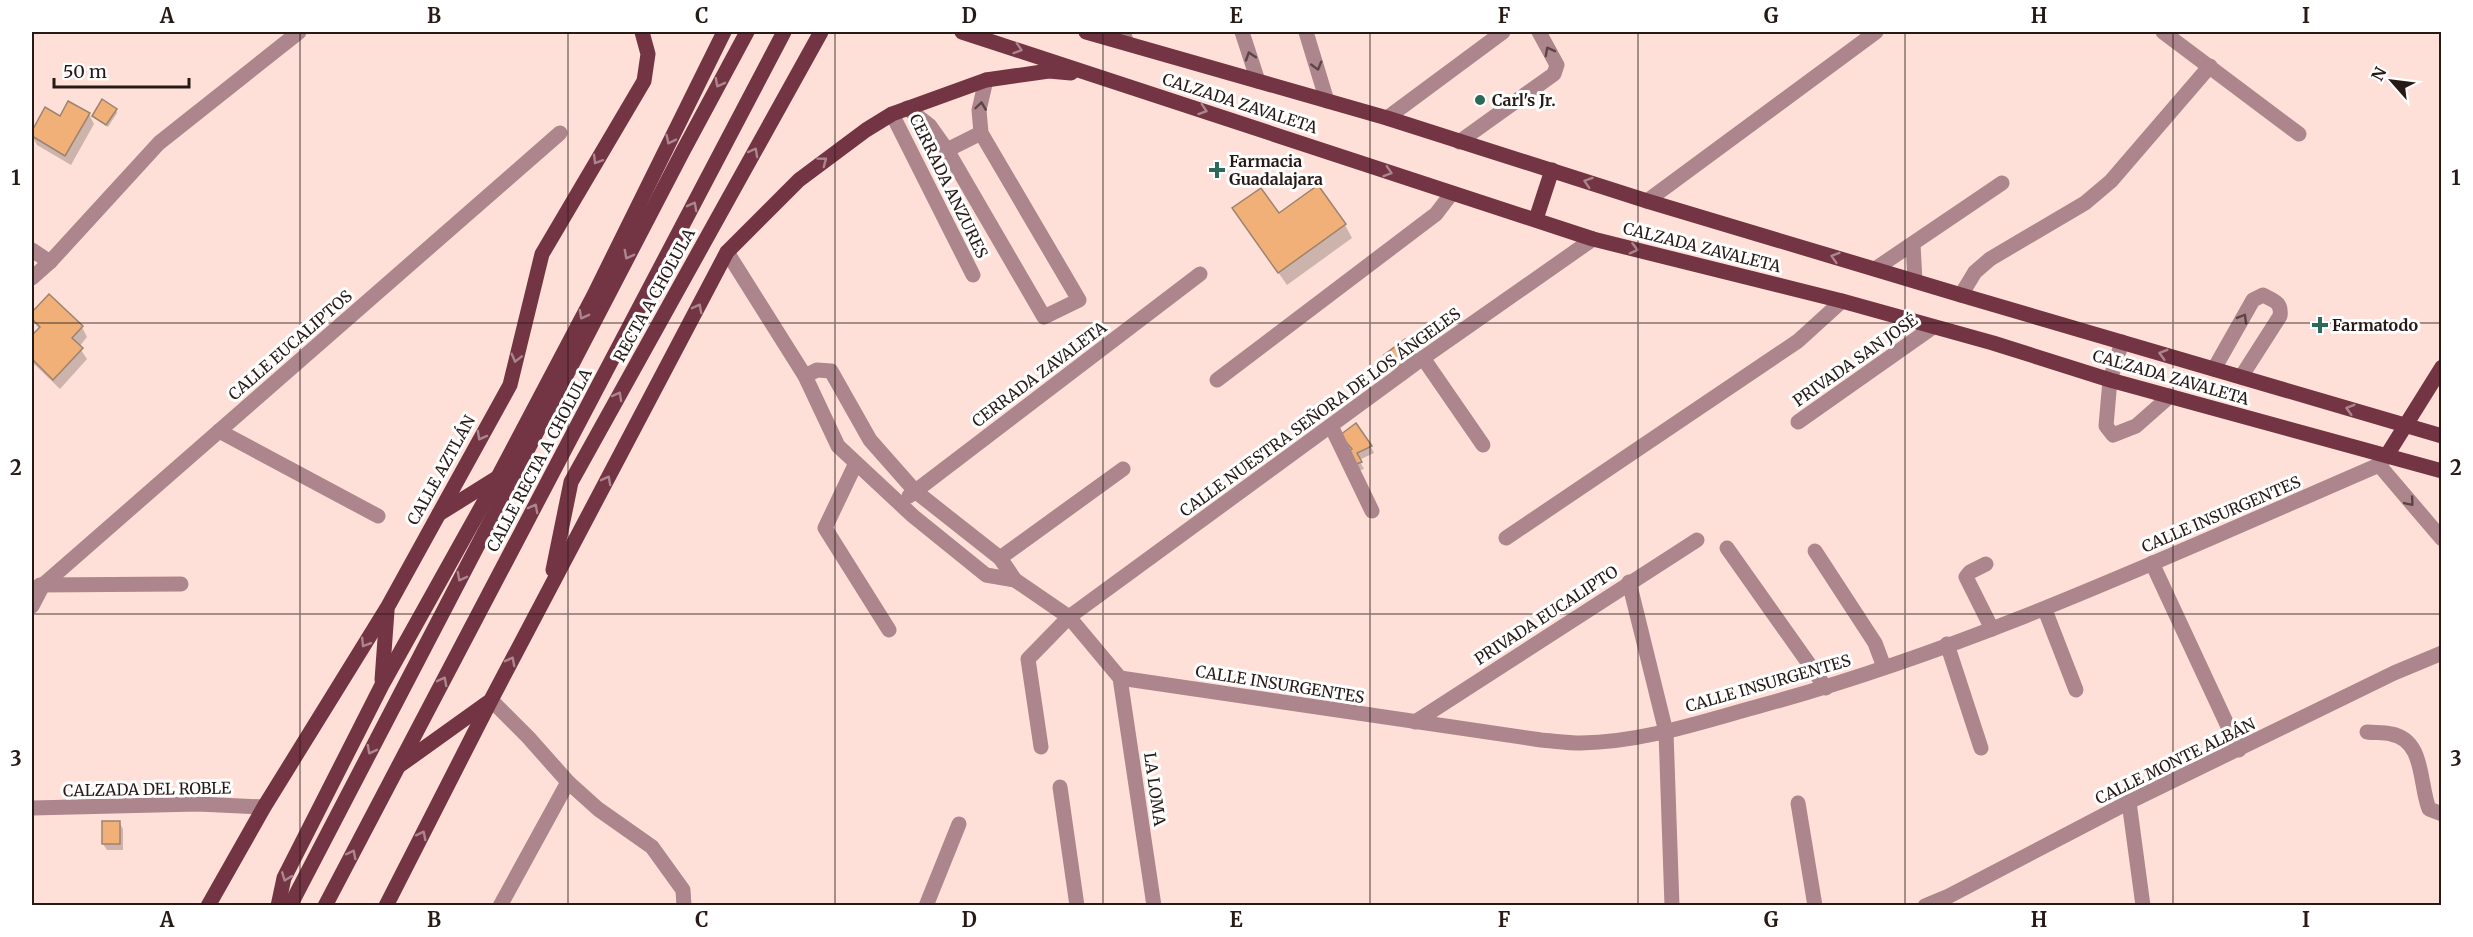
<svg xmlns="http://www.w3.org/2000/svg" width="2473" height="937" viewBox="0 0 2473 937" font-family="Merriweather,serif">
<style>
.shadow{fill:#0003}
.building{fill:#f0b078;stroke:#9c836d;stroke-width:1.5}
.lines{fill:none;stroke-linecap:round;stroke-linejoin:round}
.minor{stroke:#ac868c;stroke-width:15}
.major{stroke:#733543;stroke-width:15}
.oneway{stroke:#ab868e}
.oneway2{stroke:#5c4545}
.grid{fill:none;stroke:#271a16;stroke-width:1.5;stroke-opacity:0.55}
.poi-dot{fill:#2b6a58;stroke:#fff;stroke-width:2}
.labels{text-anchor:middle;stroke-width:6;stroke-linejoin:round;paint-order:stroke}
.poi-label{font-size:16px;font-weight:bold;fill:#271a16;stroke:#fff;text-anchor:start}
.street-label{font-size:16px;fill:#271a16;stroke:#fff}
.neatline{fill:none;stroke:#271a16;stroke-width:2}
.grid-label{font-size:20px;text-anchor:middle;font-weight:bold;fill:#271a16}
</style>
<rect width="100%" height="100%" fill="#ffe0d8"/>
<g class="shadow">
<path d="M46,109L61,118L89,114L94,124L71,165L37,145L32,136Z"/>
<path d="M116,110L117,113L108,127L93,116Z"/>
<path d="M1234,209L1345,225L1352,238L1287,285Z"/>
<path d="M49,296L82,327L87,337L79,347L87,359L60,389L32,362V338L39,329L32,319V315Z"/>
<path d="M1346,442L1371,447L1374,453L1359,460L1364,469L1358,471L1353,450Z"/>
<path d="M119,822L123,829V850H107L103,844Z"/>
</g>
<g class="building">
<path d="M102,99L117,109L106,125L92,116Z"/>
<path d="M68,101L90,113L65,156L32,136V131L45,107L60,116Z"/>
<path d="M1318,185L1346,224L1278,273L1232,208L1261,188L1279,213Z"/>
<path d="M49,294L83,326L72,338L83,348L53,380L32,359V335L40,327L32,319V312Z"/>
<path d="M1405,339L1416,354L1395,369L1384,355Z"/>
<path d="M1356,423L1372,446L1357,453L1362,462L1353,465L1347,452L1352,449L1340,435Z"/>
<rect x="102" y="821" width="18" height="23"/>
</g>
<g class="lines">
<g class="minor">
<path d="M1123,32L1127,43"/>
<path d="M1242,32L1258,81"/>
<path d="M1306,32L1327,101"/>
<path d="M2163,32L2299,134"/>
<path d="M907,108L930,126L947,150L1044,317L1079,300L981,133L979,110L986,80"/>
<path d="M892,114L973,275"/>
<path d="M1387,118L1503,32"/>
<path d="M1459,142L1554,74L1557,65L1539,32"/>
<path d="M947,150L981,133"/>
<path d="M1647,201L1876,32"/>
<path d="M1913,244L1915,281"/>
<path d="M32,250L50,262"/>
<path d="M727,252L805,376L838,446L913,516L986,575L1015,580"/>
<path d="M1875,269L2002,183"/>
<path d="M32,278L50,262L159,143L299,32"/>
<path d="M1961,295L1975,272L1990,259L2085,203L2111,181L2210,66"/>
<path d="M2122,342L2110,380L2106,426L2113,435L2136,426L2170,396"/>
<path d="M1423,358L1483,445"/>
<path d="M2214,369L2253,300L2263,295C2274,301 2282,302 2280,316L2241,377"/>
<path d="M805,376L817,370L831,371L870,440L915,491L1000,558L1015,580L1069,617L1120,678L1154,906"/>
<path d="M1217,380L1436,214L1452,193"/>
<path d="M1798,422L1933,327"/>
<path d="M1331,426L1372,511"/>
<path d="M219,431L378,516"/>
<path d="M856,463L825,528L889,630"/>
<path d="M2379,465L2442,539"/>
<path d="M909,496L1200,274"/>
<path d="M1506,538L1798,341L1842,301"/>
<path d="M1727,548L1826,688"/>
<path d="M1815,551L1875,643L1884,667"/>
<path d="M1000,558L1123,469"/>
<path d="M2152,563L2239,750"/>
<path d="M1986,564L1970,572L1966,577L1992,629"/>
<path d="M1629,582L1666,732L1672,906"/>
<path d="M40,585L181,584"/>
<path d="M32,606L43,585L560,133"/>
<path d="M2045,610L2076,690"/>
<path d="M1947,644L1981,748"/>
<path d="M1120,678L1541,740C1554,741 1568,743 1581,743C1644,742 1704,721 1763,705C1976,647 2177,552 2379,465L2387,455"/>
<path d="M491,700L528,737L568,782L598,809L652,847L683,890L684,906"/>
<path d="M1415,722L1697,540"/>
<path d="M2367,732C2375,733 2383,732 2391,734C2425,740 2419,784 2429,809L2442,814"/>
<path d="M1041,747L1028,659L1069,617L1423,358L1593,239"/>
<path d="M1060,787L1077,906"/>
<path d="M2129,802L2143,906"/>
<path d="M1798,803L1815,906"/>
<path d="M32,808L198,804L264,807"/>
<path d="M500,906L568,782"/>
<path d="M926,906L959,824"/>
<path d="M1925,906L1949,896L2129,802L2394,673L2442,653"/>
</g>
<g class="major">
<path d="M962,32L1593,239L1842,301L1993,343L2110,380L2442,471"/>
<path d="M1086,32L1387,118L1647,201L1961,295L2442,436"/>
<path d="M1536,219L1552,170"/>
<path d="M2387,455L2442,367"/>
<path d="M439,514L495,479"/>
<path d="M553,570L571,482L821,32"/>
<path d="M382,680L387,611"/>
<path d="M399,766L487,703"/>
<path d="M208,906L264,807L387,608L510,385L542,254L644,81L648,54L642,32"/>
<path d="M278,906L284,878L382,685L498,477L593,297L724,32"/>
<path d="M290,906L683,151L747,32"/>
<path d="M325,906L784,32"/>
<path d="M386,906L491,700L727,252L799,180L866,130L892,114L986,80L1049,71L1071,73"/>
</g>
</g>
<defs><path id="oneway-chevron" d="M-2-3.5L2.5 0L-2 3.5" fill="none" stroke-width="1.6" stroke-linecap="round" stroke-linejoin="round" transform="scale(1.5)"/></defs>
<g class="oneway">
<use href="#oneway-chevron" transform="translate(1018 49) rotate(18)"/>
<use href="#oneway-chevron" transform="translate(719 83) rotate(118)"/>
<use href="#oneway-chevron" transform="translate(1203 110) rotate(18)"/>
<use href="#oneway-chevron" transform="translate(670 140) rotate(116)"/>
<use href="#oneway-chevron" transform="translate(754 152) rotate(-61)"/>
<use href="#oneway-chevron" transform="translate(597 160) rotate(121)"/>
<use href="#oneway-chevron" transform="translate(823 161) rotate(-37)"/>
<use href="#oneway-chevron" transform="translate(1388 172) rotate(18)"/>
<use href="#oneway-chevron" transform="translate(1588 182) rotate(-162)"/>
<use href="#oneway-chevron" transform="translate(693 206) rotate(-62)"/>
<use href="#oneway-chevron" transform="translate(1634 249) rotate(14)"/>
<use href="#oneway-chevron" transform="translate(628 255) rotate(118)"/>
<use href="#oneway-chevron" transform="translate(1835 257) rotate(-163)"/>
<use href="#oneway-chevron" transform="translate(698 308) rotate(-62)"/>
<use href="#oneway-chevron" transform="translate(583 315) rotate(118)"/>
<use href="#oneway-chevron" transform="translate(2163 354) rotate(-164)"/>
<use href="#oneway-chevron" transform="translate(516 358) rotate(104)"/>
<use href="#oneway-chevron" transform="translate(618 396) rotate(-61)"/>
<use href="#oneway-chevron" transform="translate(2350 409) rotate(-164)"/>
<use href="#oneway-chevron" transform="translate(481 436) rotate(119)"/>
<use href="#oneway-chevron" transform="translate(607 480) rotate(-62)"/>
<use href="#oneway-chevron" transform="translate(534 508) rotate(-62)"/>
<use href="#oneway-chevron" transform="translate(461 577) rotate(118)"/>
<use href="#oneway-chevron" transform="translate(365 643) rotate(122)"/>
<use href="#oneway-chevron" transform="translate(511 661) rotate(-62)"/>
<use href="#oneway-chevron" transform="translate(443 681) rotate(-62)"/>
<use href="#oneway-chevron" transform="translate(371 750) rotate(118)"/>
<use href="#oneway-chevron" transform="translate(422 835) rotate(-63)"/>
<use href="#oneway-chevron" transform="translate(352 854) rotate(-63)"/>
<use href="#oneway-chevron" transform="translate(286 877) rotate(111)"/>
</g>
<g class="oneway2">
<use href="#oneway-chevron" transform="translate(1549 51) rotate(-118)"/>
<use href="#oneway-chevron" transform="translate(1250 56) rotate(-108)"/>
<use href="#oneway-chevron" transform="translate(1317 66) rotate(74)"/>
<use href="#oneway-chevron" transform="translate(981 106) rotate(-82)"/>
<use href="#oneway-chevron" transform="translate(2243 318) rotate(-60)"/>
<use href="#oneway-chevron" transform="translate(2410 502) rotate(50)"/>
</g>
<path class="grid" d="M300,32V906M568,32V906M835,32V906M1103,32V906M1370,32V906M1638,32V906M1905,32V906M2173,32V906M32,323H2442M32,614H2442"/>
<g class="poi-dot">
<circle cx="1480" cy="100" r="6"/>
<path d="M1214 161h6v6h6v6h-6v6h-6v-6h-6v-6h6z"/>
<path d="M2317 316h6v6h6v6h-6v6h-6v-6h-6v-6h6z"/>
</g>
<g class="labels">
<g class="poi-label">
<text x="1492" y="106">Carl's Jr.</text>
<text x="1229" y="167">Farmacia<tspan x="1229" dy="18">Guadalajara</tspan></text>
<text x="2332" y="331">Farmatodo</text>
</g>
<g class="street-label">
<text transform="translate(1240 103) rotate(18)" y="6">CALZADA ZAVALETA</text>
<text transform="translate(949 186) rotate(64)" y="6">CERRADA ANZURES</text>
<text transform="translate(1702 247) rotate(14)" y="6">CALZADA ZAVALETA</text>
<text transform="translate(654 295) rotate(-61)" y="6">RECTA A CHOLULA</text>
<text transform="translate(290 345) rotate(-41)" y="6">CALLE EUCALIPTOS</text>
<text transform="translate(1855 360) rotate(-35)" y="6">PRIVADA SAN JOSÉ</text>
<text transform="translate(1039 374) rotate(-37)" y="6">CERRADA ZAVALETA</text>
<text transform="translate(2171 377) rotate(16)" y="6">CALZADA ZAVALETA</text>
<text transform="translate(1320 412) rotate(-36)" y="6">CALLE NUESTRA SEÑORA DE LOS ÁNGELES</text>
<text transform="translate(539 460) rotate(-62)" y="6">CALLE RECTA A CHOLULA</text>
<text transform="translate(441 470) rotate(-61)" y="6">CALLE AZTLÁN</text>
<text transform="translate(2221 514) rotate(-23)" y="6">CALLE INSURGENTES</text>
<text transform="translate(1546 615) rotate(-33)" y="6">PRIVADA EUCALIPTO</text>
<text transform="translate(1768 683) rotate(-16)" y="6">CALLE INSURGENTES</text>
<text transform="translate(1280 684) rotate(9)" y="6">CALLE INSURGENTES</text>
<text transform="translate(2175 761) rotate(-26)" y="6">CALLE MONTE ALBÁN</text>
<text transform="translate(147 789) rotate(-1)" y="6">CALZADA DEL ROBLE</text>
<text transform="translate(1155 789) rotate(82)" y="6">LA LOMA</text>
</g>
</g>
<rect width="2473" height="937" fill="none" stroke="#ffffff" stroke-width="66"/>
<g transform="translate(2392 81) rotate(298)" stroke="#ffffff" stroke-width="4.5" paint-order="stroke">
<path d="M0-4.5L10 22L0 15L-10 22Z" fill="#271a16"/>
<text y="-9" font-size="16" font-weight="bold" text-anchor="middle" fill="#271a16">N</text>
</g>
<path d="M54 78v9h135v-9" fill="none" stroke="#271a16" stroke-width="3"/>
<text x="63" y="78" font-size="18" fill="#271a16" stroke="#ffffff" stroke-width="4.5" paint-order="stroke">50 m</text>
<rect x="33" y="33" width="2407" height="871" class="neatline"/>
<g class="grid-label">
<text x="167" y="23">A</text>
<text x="434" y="23">B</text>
<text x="702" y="23">C</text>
<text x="969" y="23">D</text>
<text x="1236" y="23">E</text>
<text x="1504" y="23">F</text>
<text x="1771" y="23">G</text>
<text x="2039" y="23">H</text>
<text x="2306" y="23">I</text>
<text x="16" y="185">1</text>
<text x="2456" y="185">1</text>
<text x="16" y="475">2</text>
<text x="2456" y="475">2</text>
<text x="16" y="766">3</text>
<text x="2456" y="766">3</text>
<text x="167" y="927">A</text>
<text x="434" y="927">B</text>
<text x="702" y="927">C</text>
<text x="969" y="927">D</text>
<text x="1236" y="927">E</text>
<text x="1504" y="927">F</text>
<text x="1771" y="927">G</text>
<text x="2039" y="927">H</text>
<text x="2306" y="927">I</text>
</g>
</svg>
